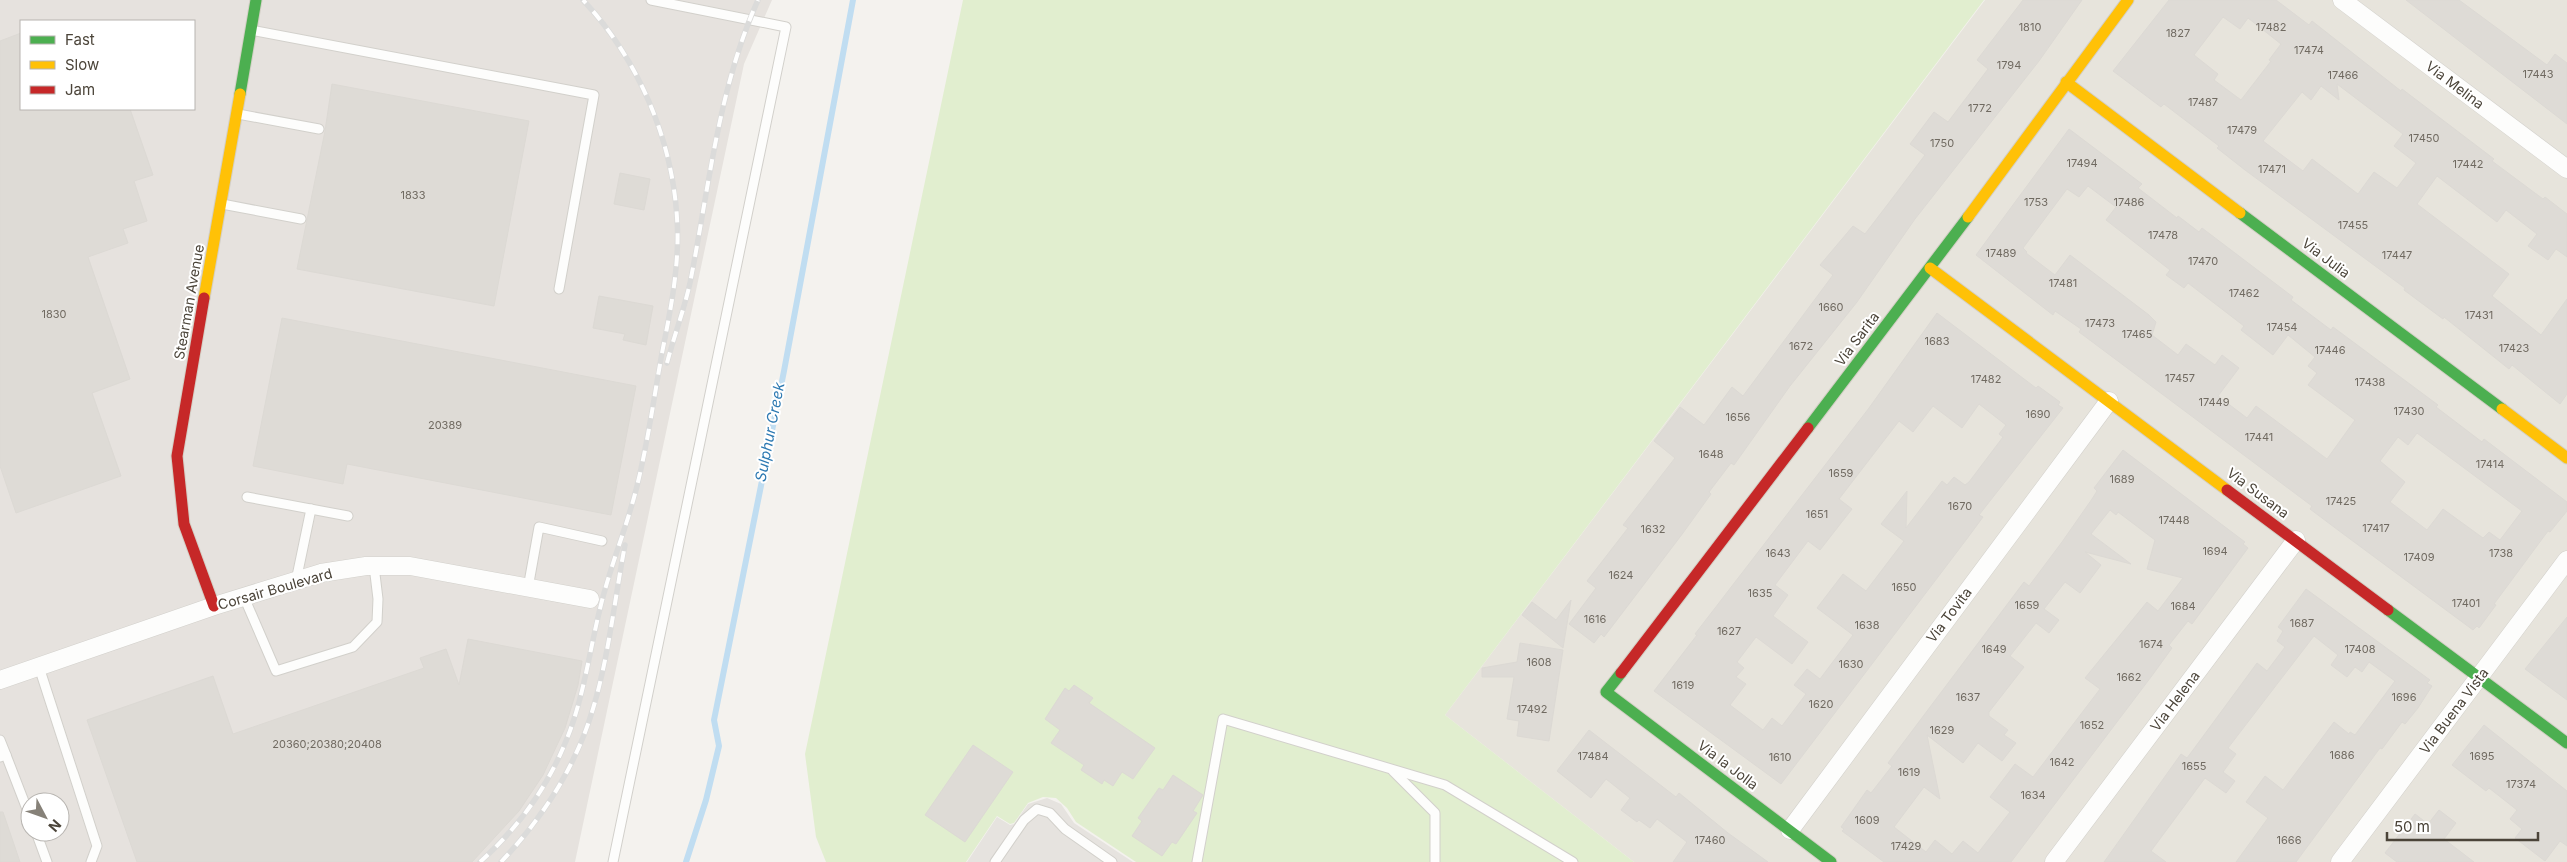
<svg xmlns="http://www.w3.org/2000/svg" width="2567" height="862" viewBox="0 0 2567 862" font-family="Inter,sans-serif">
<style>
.residential{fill:#e7e4dc}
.industrial{fill:#e6e2de;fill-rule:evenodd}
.green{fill:#e1eecf}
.parking{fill:#e6e3df}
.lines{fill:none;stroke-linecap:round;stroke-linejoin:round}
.stream{stroke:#c0ddf1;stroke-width:6}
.building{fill:#dedbd6;stroke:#dcd9d4;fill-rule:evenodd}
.lane-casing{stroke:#d2d0cb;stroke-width:11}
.street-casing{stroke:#d2d0cb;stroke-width:19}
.fast-casing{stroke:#d3cfc5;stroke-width:13}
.slow-casing{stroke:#d3cfc5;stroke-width:13}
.jam-casing{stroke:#d3cfc5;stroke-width:13}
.lane{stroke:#fdfdfc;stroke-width:9}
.street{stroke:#fdfdfc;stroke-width:18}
.fast{stroke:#4caf50;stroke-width:11}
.slow{stroke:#ffc107;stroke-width:11}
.jam{stroke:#c62828;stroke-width:11}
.rail-casing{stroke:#dbdbda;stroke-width:5.5}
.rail{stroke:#fff;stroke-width:4;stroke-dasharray:11;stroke-linecap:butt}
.labels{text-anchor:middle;stroke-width:4;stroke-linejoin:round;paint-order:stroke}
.number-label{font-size:11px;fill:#706a61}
.street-label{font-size:14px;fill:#4b4439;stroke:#fff}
.water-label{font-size:15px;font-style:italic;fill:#2e7ab2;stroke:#fff}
</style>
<rect width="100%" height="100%" fill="#f4f2ee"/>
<path class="residential" d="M1985,0H2567V862H1634L1445,715Z"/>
<path class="industrial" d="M0,0H772L744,64L575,862H0ZM21,21H194V109H21ZM30,802H60V832H30Z"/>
<path class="green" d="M963,0H1984L1445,715L1634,862H1136L1076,822L1067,808L1056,798L1043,797L1028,803L1014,823L1010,824L997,816L966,862H826L816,837L805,754Z"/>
<path class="parking" d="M1047,798L1061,804L1074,823L1133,862H967L997,817L1010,825L1014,824L1028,804Z"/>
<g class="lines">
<path class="stream" d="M686,862L706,800L719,746L714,720L784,371L853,0"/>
</g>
<g class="building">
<path d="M2023,0H2082L2039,61L1915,219L1857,302L1790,386L1734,465L1731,463L1709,492L1711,494L1683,533L1604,637L1601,634L1594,643L1569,624L1596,588L1587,581L1628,528L1623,525L1675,458L1654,441L1680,407L1704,425L1732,387L1743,396L1833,275L1820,265L1853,226L1865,234L1891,200L1925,155L1910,144L1934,112L1948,122L1988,69L1977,60Z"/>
<path d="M2169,0H2276L2309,25L2312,21L2401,91L2402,89L2494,159L2492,161L2543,199L2545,197L2567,214V257L2556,249L2548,260L2528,246L2537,234L2506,210L2497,222L2437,176L2417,204L2509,274L2492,296L2541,335L2567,299V394L2560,404L2512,365L2509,369L2444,317L2443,319L2404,290L2405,288L2245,170L2217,148L2219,146L2164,104L2161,107L2113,71ZM2223,17L2240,29L2248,18L2281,44L2269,60L2271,61L2241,100L2214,80L2218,74L2194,55ZM2337,84L2403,134L2394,146L2416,163L2397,188L2374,172L2358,194L2312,159L2303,171L2263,141L2302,92L2311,100L2321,86L2339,100Z"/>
<path d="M2406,0H2459L2547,65L2555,54L2567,63V124Z"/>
<path d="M21,33V109H130L153,175L134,181L147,221L123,229L128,243L88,257L130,379L92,393L121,476L16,513L0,466V41Z"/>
<path d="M332,84L529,121L494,306L297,269L325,131Z"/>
<path d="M2069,129L2142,184L2138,188L2177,218L2178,216L2199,232L2202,228L2293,297L2291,300L2331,330L2333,327L2438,405L2436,407L2482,442L2484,439L2567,502V511L2550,532L2548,531L2494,604L2496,605L2479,628L2477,626L2473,630L2342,533L2310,509L2312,506L2079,332L2081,329L2055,311L2053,315L1976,255ZM2088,186L2116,207L2106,220L2170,270L2166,275L2184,288L2188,283L2244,326L2241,330L2273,355L2288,335L2315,357L2308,366L2317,373L2308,385L2355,420L2327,459L2256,406L2247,418L2218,396L2239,368L2222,355L2215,365L2186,344L2178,355L2152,335L2156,322L2149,315L2070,255L2055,275L2026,253L2027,252L2023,248L2067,189L2079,197ZM2417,433L2522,511L2500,540L2489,532L2483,538L2443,509L2427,530L2390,502L2405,482L2380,461L2398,437L2408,445Z"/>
<path d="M620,173L650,179L644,210L614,204Z"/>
<path d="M599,296L653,306L646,345L623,340L625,334L593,328Z"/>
<path d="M1937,313L2036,388L2038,386L2060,402L2058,405L2063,408L1979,515L1983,517L1966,540L1781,784L1654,691L1697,635L1695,634L1869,408ZM1979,404L2006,425L1999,434L2003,437L1969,482L1965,485L1954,477L1947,485L1942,481L1906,528L1907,491L1881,524L1904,541L1866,591L1843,574L1817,608L1853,635L1820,679L1807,669L1794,685L1806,694L1782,726L1772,718L1763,730L1730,705L1746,684L1736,677L1744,668L1737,662L1756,637L1792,664L1808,642L1773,616L1788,595L1775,585L1808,541L1820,550L1852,509L1839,499L1899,421L1913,432L1933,406L1962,428Z"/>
<path d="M282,318L636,386L611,515L347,464L343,484L253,466Z"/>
<path d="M2123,450L2245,542L2243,544L2248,548L2192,624L2188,621L2169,645L2172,648L2151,677L2011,862H1884L1842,831L1844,829L1841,827L1867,790L1871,793L1892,766L1888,763L2024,582L2029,586L2062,542L2092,499L2097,491L2094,488ZM2110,510L2116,515L2118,512L2155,540L2147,569L2183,578L2158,611L2147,602L2085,678L2100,689L2033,777L2015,764L1990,797L2010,812L1978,853L1963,841L1952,854L1935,840L1926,852L1894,827L1924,787L1940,799L1927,735L1963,763L1978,743L2002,761L2016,743L2004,735L2008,730L1989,716V712L2024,667L2010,656L2036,623L2049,633L2059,620L2044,609L2065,582L2080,593L2101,565L2085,552L2131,564L2091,534Z"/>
<path d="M2306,589L2430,680L2427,683L2432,686L2418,708L2405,724L2402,722L2382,749L2380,748L2296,862H2236L2268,818L2246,802L2265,776L2283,790L2334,722L2349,734L2350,732L2355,735L2395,681L2369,662L2362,672L2355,667L2347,677L2331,665L2338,655L2314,636L2228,748L2236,754L2223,772L2235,781L2226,793L2205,778L2151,851L2166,862H2104L2181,754L2187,758L2193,750L2257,663L2267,671L2285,647L2277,641L2283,631L2278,627Z"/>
<path d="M1571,600L1563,648L1522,615L1532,602L1556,620Z"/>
<path d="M2567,617V700L2525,669Z"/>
<path d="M468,639L582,661L578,685L565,728L543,775L519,811L472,862H137L87,720L213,676L233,734L424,668L420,658L446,649L459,685Z"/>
<path d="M1520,643L1563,650L1549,741L1517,736L1519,721L1507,719L1514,677H1482V668L1517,662Z"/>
<path d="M1074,685L1093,698L1089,703L1155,748L1133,779L1122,772L1113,786L1104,780L1102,784L1081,770L1084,765L1051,743L1060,730L1045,719L1065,688L1069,691Z"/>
<path d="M2484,725L2567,791V846L2560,841L2545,861L2515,838L2522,829L2510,819L2517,810L2489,788L2486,791L2452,765Z"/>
<path d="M1589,730L1676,797L1679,793L1728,833L1768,862H1673L1687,842L1657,819L1650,828L1639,820L1637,822L1621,810L1630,798L1606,779L1591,798L1557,771Z"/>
<path d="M973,745L1013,772L965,842L925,815Z"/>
<path d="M1173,775L1203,795L1193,811L1197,813L1176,844L1172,842L1162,856L1132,836L1142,821L1138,818L1159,788L1163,790Z"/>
<path d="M2439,810L2456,823L2444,839L2474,862H2397L2385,853L2415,814L2428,824Z"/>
<path d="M0,812H3L20,862H0Z"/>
</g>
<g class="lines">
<defs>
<g id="lane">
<path d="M251,30L594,95L559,289"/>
<path d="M238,114L319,129"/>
<path d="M222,204L301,219"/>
<path d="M247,497L348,516"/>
<path d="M296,581L311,509"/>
<path d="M528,588L539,527L602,541"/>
<path d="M244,597L276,671L353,647L377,622L378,599L374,566"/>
<path d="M39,667L97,846L91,862"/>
<path d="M0,740L6,755L0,757"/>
<path d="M6,755L30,817"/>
<path d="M1393,771L1435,813V862"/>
<path d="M36,832L47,862"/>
<path d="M613,862L786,27L651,0"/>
<path d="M995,862L1024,820L1037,809L1050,813L1065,829L1112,862"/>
<path d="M1197,862L1223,719L1445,785L1573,862"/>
</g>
<g id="street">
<path d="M2342,0L2567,169"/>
<path d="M0,680L214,606L321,573L366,566H410L590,599"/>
<path d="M1790,830L2109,401"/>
<path d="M2054,862L2296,540"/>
<path d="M2340,862L2567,560"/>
</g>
<g id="fast">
<path d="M240,94L256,0"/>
<path d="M2240,213L2502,409"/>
<path d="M1808,428L1968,217"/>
<path d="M2388,610L2567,743"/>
<path d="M1621,673L1606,692L1831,862"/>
</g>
<g id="slow">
<path d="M2066,82L2240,213"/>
<path d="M1968,217L2128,0"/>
<path d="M1930,268L2227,490"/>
<path d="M204,298L240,94"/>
<path d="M2502,409L2567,458"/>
</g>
<g id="jam">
<path d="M204,298L177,456L184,524L214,606"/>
<path d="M2227,490L2388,610"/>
<path d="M1621,673L1808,428"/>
</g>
</defs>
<use href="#lane" class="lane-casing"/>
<use href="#street" class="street-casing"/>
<use href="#fast" class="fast-casing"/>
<use href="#slow" class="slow-casing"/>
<use href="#jam" class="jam-casing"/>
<use href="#lane" class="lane"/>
<use href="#street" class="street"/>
<use href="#fast" class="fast"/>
<use href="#slow" class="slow"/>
<use href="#jam" class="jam"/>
<defs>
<g id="rail">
<path d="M667,363C674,336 684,310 690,283C709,188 718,89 758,0"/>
<path d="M480,862C518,828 547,788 566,741C585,695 590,645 603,597C613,559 628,523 637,486C648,442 654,397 662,353C671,308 680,264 677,218C672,138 638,59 583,0"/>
<path d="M501,862C536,825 565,783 584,735C607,676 613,607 625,545"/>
</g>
</defs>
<use href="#rail" class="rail-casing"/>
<use href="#rail" class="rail"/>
</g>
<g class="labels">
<g class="number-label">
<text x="2030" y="31">1810</text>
<text x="2271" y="31">17482</text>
<text x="2178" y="37">1827</text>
<text x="2309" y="54">17474</text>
<text x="2009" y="69">1794</text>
<text x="2538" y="78">17443</text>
<text x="2343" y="79">17466</text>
<text x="2203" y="106">17487</text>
<text x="1980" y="112">1772</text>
<text x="2242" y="134">17479</text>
<text x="2424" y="142">17450</text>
<text x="1942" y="147">1750</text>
<text x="2082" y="167">17494</text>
<text x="2468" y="168">17442</text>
<text x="2272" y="173">17471</text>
<text x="413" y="199">1833</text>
<text x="2036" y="206">1753</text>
<text x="2129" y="206">17486</text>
<text x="2353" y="229">17455</text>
<text x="2163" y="239">17478</text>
<text x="2001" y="257">17489</text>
<text x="2397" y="259">17447</text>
<text x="2203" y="265">17470</text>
<text x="2063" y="287">17481</text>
<text x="2244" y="297">17462</text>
<text x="1831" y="311">1660</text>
<text x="54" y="318">1830</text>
<text x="2479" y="319">17431</text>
<text x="2100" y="327">17473</text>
<text x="2282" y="331">17454</text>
<text x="2137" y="338">17465</text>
<text x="1937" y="345">1683</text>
<text x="1801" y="350">1672</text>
<text x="2514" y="352">17423</text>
<text x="2330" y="354">17446</text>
<text x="2180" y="382">17457</text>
<text x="1986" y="383">17482</text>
<text x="2370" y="386">17438</text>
<text x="2214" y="406">17449</text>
<text x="2409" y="415">17430</text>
<text x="2038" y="418">1690</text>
<text x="1738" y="421">1656</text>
<text x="445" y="429">20389</text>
<text x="2259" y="441">17441</text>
<text x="1711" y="458">1648</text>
<text x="2490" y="468">17414</text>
<text x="1841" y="477">1659</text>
<text x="2122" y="483">1689</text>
<text x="2341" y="505">17425</text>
<text x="1960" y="510">1670</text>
<text x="1817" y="518">1651</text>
<text x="2174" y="524">17448</text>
<text x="2376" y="532">17417</text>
<text x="1653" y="533">1632</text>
<text x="2215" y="555">1694</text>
<text x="1778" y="557">1643</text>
<text x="2501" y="557">1738</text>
<text x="2419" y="561">17409</text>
<text x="1621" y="579">1624</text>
<text x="1904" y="591">1650</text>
<text x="1760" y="597">1635</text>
<text x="2466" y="607">17401</text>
<text x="2027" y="609">1659</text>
<text x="2183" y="610">1684</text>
<text x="1595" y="623">1616</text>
<text x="2302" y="627">1687</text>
<text x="1867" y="629">1638</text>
<text x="1729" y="635">1627</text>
<text x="2151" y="648">1674</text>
<text x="1994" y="653">1649</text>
<text x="2360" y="653">17408</text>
<text x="1539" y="666">1608</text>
<text x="1851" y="668">1630</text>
<text x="2129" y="681">1662</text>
<text x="1683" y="689">1619</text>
<text x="1968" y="701">1637</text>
<text x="2404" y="701">1696</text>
<text x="1821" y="708">1620</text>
<text x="1532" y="713">17492</text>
<text x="2092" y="729">1652</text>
<text x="1942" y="734">1629</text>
<text x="327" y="748">20360;20380;20408</text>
<text x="2342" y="759">1686</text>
<text x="1593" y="760">17484</text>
<text x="2482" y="760">1695</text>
<text x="1780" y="761">1610</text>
<text x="2062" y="766">1642</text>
<text x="2194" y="770">1655</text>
<text x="1909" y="776">1619</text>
<text x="2521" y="788">17374</text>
<text x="2033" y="799">1634</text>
<text x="1867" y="824">1609</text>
<text x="1710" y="844">17460</text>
<text x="2289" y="844">1666</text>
<text x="1906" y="850">17429</text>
</g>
<g class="street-label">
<text transform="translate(2455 85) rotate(37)" y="5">Via Melina</text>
<text transform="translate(2326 258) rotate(37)" y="5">Via Julia</text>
<text transform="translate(189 302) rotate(-80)" y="5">Stearman Avenue</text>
<text transform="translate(1857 339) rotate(-53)" y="5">Via Sarita</text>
<text transform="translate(2258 493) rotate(37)" y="5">Via Susana</text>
<text transform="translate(275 589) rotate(-16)" y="5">Corsair Boulevard</text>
<text transform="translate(1949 615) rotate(-53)" y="5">Via Tovita</text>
<text transform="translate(2175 701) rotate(-53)" y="5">Via Helena</text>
<text transform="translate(2454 711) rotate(-53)" y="5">Via Buena Vista</text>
<text transform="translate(1728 765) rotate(37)" y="5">Via la Jolla</text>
</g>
<g class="water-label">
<text transform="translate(770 432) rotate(-79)" y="5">Sulphur Creek</text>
</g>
</g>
<rect x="20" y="20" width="175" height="90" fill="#ffffff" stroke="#b7b4b0"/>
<rect x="30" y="36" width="25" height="8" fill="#4caf50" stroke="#b7b4b0"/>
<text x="65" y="45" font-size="15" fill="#4b4439">Fast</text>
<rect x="30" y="61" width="25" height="8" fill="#ffc107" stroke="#b7b4b0"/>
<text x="65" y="70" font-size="15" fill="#4b4439">Slow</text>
<rect x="30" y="86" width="25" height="8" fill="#c62828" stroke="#b7b4b0"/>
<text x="65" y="95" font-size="15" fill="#4b4439">Jam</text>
<g transform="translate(45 817) rotate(131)"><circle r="24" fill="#ffffff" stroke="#b7b4b0"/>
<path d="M0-4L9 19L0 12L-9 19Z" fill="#868178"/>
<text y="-8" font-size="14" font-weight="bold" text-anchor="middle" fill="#4b4439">N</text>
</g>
<path d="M2387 832v8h151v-8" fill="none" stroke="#4b4439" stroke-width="2.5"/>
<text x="2394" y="832" font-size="15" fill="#4b4439" stroke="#ffffff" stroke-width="4" paint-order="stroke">50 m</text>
</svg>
